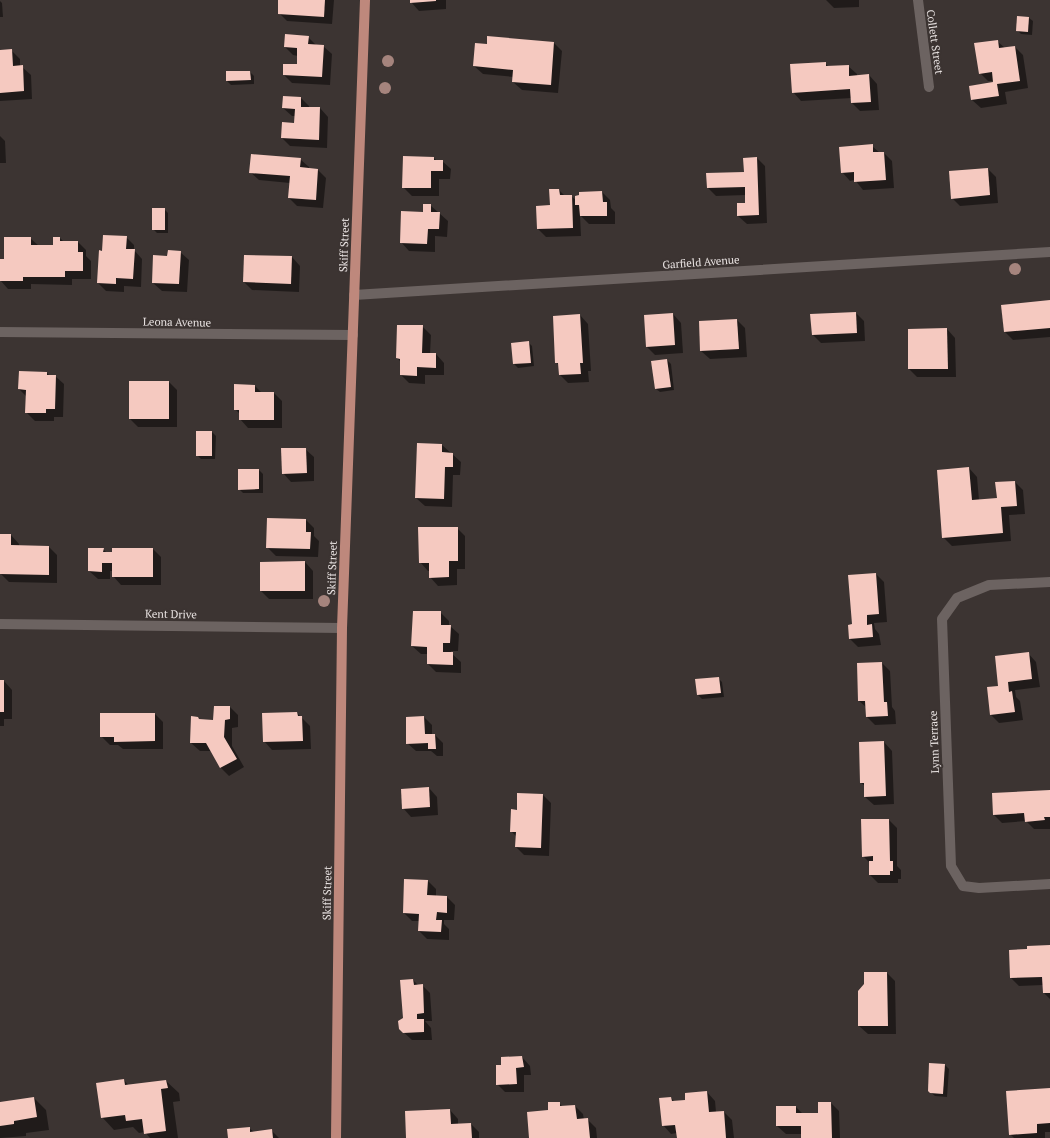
<svg xmlns="http://www.w3.org/2000/svg" width="1050" height="1138" viewBox="0 0 1050 1138" font-family="'PT Serif',serif">
<style>
.shadow{fill:#0007}
.building{fill:#f5c9c0}
.lines{fill:none;stroke-linecap:round;stroke-linejoin:round}
.minor{stroke:#6c6361;stroke-width:10}
.major{stroke:#be887c;stroke-width:10}
.tree{fill:#a5847d}
.labels{text-anchor:middle;stroke-width:4;stroke-linejoin:round;paint-order:stroke}
.street-label{font-size:11px;fill:#e9e3e2;stroke:#3c3432}
</style>
<rect width="100%" height="100%" fill="#3c3432"/>
<g class="shadow">
<path d="M279,0H334L332,24L287,21L279,13Z"/>
<path d="M411,0H446V9L419,11L411,2Z"/>
<path d="M826,0H859V7L834,8Z"/>
<path d="M0,1L2,3L3,17H0Z"/>
<path d="M1029,18L1033,21L1032,35L1021,34L1017,30Z"/>
<path d="M308,37L316,45L323,46L332,54L330,85L292,83L284,75L297,66L298,56L293,55L285,47Z"/>
<path d="M997,41L1005,48L1015,47L1023,55L1028,88L1005,92L1007,104L981,108L972,100L970,86L994,83V81H988L980,73Z"/>
<path d="M554,43L562,51L558,93L522,90L513,82L514,77L483,74L474,66L488,45Z"/>
<path d="M11,50L20,59V67H22L31,75L32,99L0,101V51Z"/>
<path d="M825,63L829,67L848,66L857,74V76L869,75L877,84L879,110L860,111L852,103V98L801,101L793,92Z"/>
<path d="M250,72L254,76V84L231,85L227,81Z"/>
<path d="M301,98L309,106V108H320L328,117L327,148L290,146L282,138L295,124L296,116H292L283,108Z"/>
<path d="M0,136L5,141L6,163H0Z"/>
<path d="M872,146L880,153H884L892,161L894,188L863,190L855,180L850,181L842,172Z"/>
<path d="M434,158L437,161H442L451,169L450,179H439V196H412L403,187Z"/>
<path d="M757,158L765,166L767,223L747,224L738,216L746,204V195L716,196L708,188L745,173Z"/>
<path d="M300,159L309,167V169L318,170L326,178L323,208L297,206L289,198L290,183L259,180L250,172Z"/>
<path d="M988,169L996,177L998,203L960,206L952,198Z"/>
<path d="M559,190L565,196H571L576,200L602,192L610,200L611,208L615,212V224H589L580,215L581,236L546,237L538,229Z"/>
<path d="M430,205L448,221L447,237L435,236V252L409,251L401,242Z"/>
<path d="M164,209L168,213V233H157L153,229Z"/>
<path d="M126,237L134,245V250L142,259L141,287L124,286V292L106,291L98,283Z"/>
<path d="M30,238L39,246H54L60,238L64,242H78L86,250V256L91,261V279H72V285L31,284V289H8L0,280V260H5Z"/>
<path d="M180,252L189,260L187,292L162,291L153,283L168,257Z"/>
<path d="M292,257L300,266L299,292L252,290L244,282Z"/>
<path d="M1050,301V337L1013,340L1005,332Z"/>
<path d="M856,313L864,321L865,341L821,343L813,335Z"/>
<path d="M673,314L681,323L683,353L655,355L647,347L645,316Z"/>
<path d="M580,315L588,324L591,371H588L589,382L568,383L560,375L559,365L556,362Z"/>
<path d="M737,320L745,328L747,357L710,359L701,351Z"/>
<path d="M422,326L431,335L430,354H436L444,363V375H425V384L409,383L401,375V362L397,358Z"/>
<path d="M947,329L955,338L956,377H917L909,369Z"/>
<path d="M528,342L532,346L534,366L518,368L514,364Z"/>
<path d="M667,360L671,364L674,390L660,392L656,389Z"/>
<path d="M47,373L50,376H55L64,384L63,417H54V421H35L26,412V396L19,389Z"/>
<path d="M169,382L177,390V427H138L130,419Z"/>
<path d="M255,386L262,393H274L282,401V428H248L240,419V414L235,409Z"/>
<path d="M212,432L216,436L215,459H201L197,455Z"/>
<path d="M442,445L461,462L460,475H453L452,507L425,506L416,498Z"/>
<path d="M305,449L314,457V481L291,482L283,473Z"/>
<path d="M969,468L977,477L979,500L998,499L996,483L1015,482L1023,490L1025,514L1009,515L1011,541L952,546L943,537Z"/>
<path d="M259,470L263,474V493H243L239,489Z"/>
<path d="M306,520L314,528V536L319,541L318,557L276,556L267,547Z"/>
<path d="M457,528L465,536V569H457V585L438,586L430,577V571H428L420,562Z"/>
<path d="M11,535L19,544V546L49,547L57,555V583L9,582L0,573Z"/>
<path d="M103,549L107,553L153,549L161,557V585H121L113,576V571H110V579H98L89,571Z"/>
<path d="M305,562L313,571V599H269L261,591Z"/>
<path d="M876,574L884,582L887,622L874,623L875,629L879,634L881,645L858,647L850,639L854,625Z"/>
<path d="M440,612L449,621V626H450L459,634L458,651H451V653L461,662V673L436,672L428,664V654H421L412,646Z"/>
<path d="M1028,653L1036,662L1040,687L1015,690L1016,697L1020,701L1023,720L999,723L991,715L1000,686Z"/>
<path d="M882,663L890,671L892,707L895,711L896,724L875,725L867,717L866,707L859,701Z"/>
<path d="M718,678L722,682L724,697L702,699L698,695Z"/>
<path d="M0,681H4L12,690V719H4V726H0Z"/>
<path d="M230,707L238,715V727L232,728V746L244,767L229,776L221,768L211,751H200L191,743Z"/>
<path d="M297,713L310,726L311,749L272,750L264,741Z"/>
<path d="M155,714L163,722V749H123L118,745H110L101,736Z"/>
<path d="M424,717L432,725V735H435L443,743V756H437L431,751H416L407,743Z"/>
<path d="M884,742L892,751L894,804L874,805L865,797V786L861,783Z"/>
<path d="M429,788L437,797L438,815L411,817L403,808Z"/>
<path d="M1050,791V829H1034L1026,821L1002,823L994,815Z"/>
<path d="M543,795L551,803L549,856L524,855L516,847L517,837L511,831L518,811Z"/>
<path d="M889,820L897,828V866L901,870V879H898V883H878L870,875V863L863,856Z"/>
<path d="M428,881L436,889V896L447,897L455,905L454,920H444V924L449,929V940L427,939L419,931V921H412L404,913Z"/>
<path d="M1050,946V999L1044,993L1043,985L1019,986L1011,978Z"/>
<path d="M887,973L895,981L896,1034H868L859,1026Z"/>
<path d="M413,980L418,985H422L430,993L432,1021H425L431,1028L432,1040H412L400,1029L404,1019Z"/>
<path d="M522,1057L530,1066L531,1075H524V1092H505L497,1084L503,1066Z"/>
<path d="M945,1065L949,1069L947,1097L935,1096L929,1091Z"/>
<path d="M124,1080L129,1086L166,1081L179,1093L180,1101L173,1102L178,1138H150L145,1132L139,1133L133,1127L114,1130L102,1117Z"/>
<path d="M1050,1089V1132H1045V1138H1014L1010,1134Z"/>
<path d="M707,1092L715,1101L716,1112H724L732,1120L734,1138H678L677,1133L671,1134L663,1125L671,1098L675,1102L686,1101Z"/>
<path d="M34,1098L46,1110L49,1130L26,1133V1136L0,1138V1103Z"/>
<path d="M559,1103L563,1107L575,1106L583,1114L584,1120H588L596,1128L597,1138H530L549,1111Z"/>
<path d="M819,1103H831L839,1111L840,1138H802V1134H786L777,1126V1107H796L803,1114H819Z"/>
<path d="M450,1110L458,1119V1124H471L479,1132V1138H407Z"/>
<path d="M249,1128L254,1132L271,1130L279,1138H229Z"/>
</g>
<g class="building">
<path d="M278,0H325L324,17L278,14Z"/>
<path d="M410,0H436V1L410,3Z"/>
<path d="M1017,16L1029,17L1028,32L1016,31Z"/>
<path d="M285,34L309,36L308,44L324,45L322,77L283,75V64H297V48L284,47Z"/>
<path d="M487,36L554,42L551,85L512,82L513,70L473,66L475,43L487,44Z"/>
<path d="M998,40L999,48L1015,46L1020,81L997,84L999,96L971,100L969,86L993,82L992,72L979,74L974,43Z"/>
<path d="M12,49L13,66L23,65L24,91L0,93V50Z"/>
<path d="M826,62V66L849,65V76L869,74L871,102L851,103L850,89L792,93L790,64Z"/>
<path d="M226,71H250L251,80L226,81Z"/>
<path d="M283,96L301,97V107H320L319,140L281,138L282,122L294,123L295,109L282,108Z"/>
<path d="M873,144V152H884L886,180L854,182V172L841,173L839,147Z"/>
<path d="M251,154L301,158L300,167L318,169L316,200L288,198L290,176L249,173Z"/>
<path d="M403,156L434,157V160H443V171H431V188H402Z"/>
<path d="M757,157L759,215L737,216V203H745V187L707,188L706,173L744,172L743,158Z"/>
<path d="M988,168L990,195L951,199L949,171Z"/>
<path d="M549,189H559L560,195H572L573,228L537,229L536,206L550,205Z"/>
<path d="M602,191L603,202H607V216H580L579,205H575V196L579,195V192Z"/>
<path d="M423,204H431V212H440L439,229H428L427,244L400,243L401,211L423,212Z"/>
<rect x="152" y="208" width="13" height="22"/>
<path d="M103,235L127,236L126,249H135L133,279L116,278V284L97,283L99,250L102,251Z"/>
<path d="M4,237H31V245H53V237H60V241H78V252H83V271H65V277H23V281H0V259H4Z"/>
<path d="M168,250L181,251L179,284L152,283L153,255L167,256Z"/>
<path d="M244,255L292,256L291,284L243,282Z"/>
<path d="M1050,300V328L1004,332L1001,305Z"/>
<path d="M856,312L857,333L812,335L810,314Z"/>
<path d="M673,313L675,345L646,347L644,315Z"/>
<path d="M580,314L583,363H580L581,374L559,375L558,363H555L553,316Z"/>
<path d="M737,319L739,349L700,351L699,321Z"/>
<path d="M397,325H423L422,353H436V368L417,367V376L400,375V359L396,358Z"/>
<path d="M947,328L948,369H908V329Z"/>
<path d="M529,341L531,363L513,364L511,343Z"/>
<path d="M667,359L671,387L655,389L651,361Z"/>
<path d="M19,371L47,372V375H56L55,409H46V413H25L26,390L18,389Z"/>
<rect x="129" y="381" width="40" height="38"/>
<path d="M234,384L255,385V392H274V420H239V410H234Z"/>
<rect x="196" y="431" width="16" height="25"/>
<path d="M417,443L442,444V452L453,453V467H445L444,499L415,498Z"/>
<path d="M281,448H306L307,473L282,474Z"/>
<path d="M969,467L972,500L997,498L995,482L1015,481L1017,506L1001,507L1003,533L942,538L937,470Z"/>
<path d="M238,469H259V489L238,490Z"/>
<path d="M267,518L306,519V532H311L310,549L266,548Z"/>
<path d="M418,527H458V561H449V577L429,578V563H419Z"/>
<path d="M0,534H11V545L49,546V575L0,574Z"/>
<path d="M88,548H104L103,552H112V548H153V577H112V563H102V572L88,571Z"/>
<path d="M305,561V591H260V562Z"/>
<path d="M876,573L879,614L867,615V625L872,624L873,637L849,639L848,625L852,624L848,575Z"/>
<path d="M413,611H441V625H451L450,643H443V652H453V665L427,664V647L411,646Z"/>
<path d="M1029,652L1032,679L1008,682L1009,692L1012,691L1015,712L990,715L987,687L998,686L995,656Z"/>
<path d="M882,662L884,702H887L888,716L866,717L865,701H858L857,663Z"/>
<path d="M719,677L721,693L697,695L695,679Z"/>
<rect x="0" y="680" width="4" height="32"/>
<path d="M214,706H230V719L225,720L224,737L237,759L220,768L206,743H190L191,716L198,717L199,719L213,720Z"/>
<path d="M297,712L298,716H302L303,741L263,742L262,713Z"/>
<path d="M100,713H155V741L114,742V737H100Z"/>
<path d="M424,716L425,734H435L436,749H428V743L406,744V717Z"/>
<path d="M884,741L886,796L864,797V783H860L859,742Z"/>
<path d="M429,787L430,807L402,809L401,789Z"/>
<path d="M1050,790V817H1044L1045,820L1025,822L1024,813L993,815L992,793Z"/>
<path d="M517,793L543,794L541,848L515,847L516,832H510L511,809L517,810Z"/>
<path d="M861,819H889L890,861H893V871H890V875H869V861H873V856L862,857Z"/>
<path d="M404,879L428,880L427,895L447,896V913L437,912L436,920H442L441,932L418,931L419,914L403,913Z"/>
<path d="M1050,945V993H1043L1042,977L1010,978L1009,950L1027,949V946Z"/>
<path d="M864,972H887L888,1026H858V991L864,984Z"/>
<path d="M413,979L414,985L423,984L424,1013L417,1014V1019H424V1032L403,1033L399,1029L398,1021L403,1018L400,980Z"/>
<path d="M522,1056L524,1067L516,1068L517,1084L496,1085V1065H501V1057Z"/>
<path d="M929,1063L945,1064L943,1094L930,1093L928,1091Z"/>
<path d="M124,1079L125,1085L166,1080L168,1088L161,1089L166,1131L144,1134L142,1119L126,1121L125,1115L101,1118L96,1083Z"/>
<path d="M1050,1088V1123L1037,1124V1133L1009,1135L1006,1091Z"/>
<path d="M707,1091L709,1112L724,1111L726,1138H677L675,1125L662,1126L659,1098L671,1097L672,1101L685,1100V1093Z"/>
<path d="M34,1097L37,1117L14,1121V1124L0,1126V1102Z"/>
<path d="M548,1102H560V1106L575,1105L577,1119L588,1118L590,1138H529L527,1112L548,1110Z"/>
<path d="M818,1102H831L832,1138H801V1126H776V1106H796V1113H818Z"/>
<path d="M450,1109L451,1124L471,1123L472,1138H406L405,1111Z"/>
<path d="M250,1127V1132L272,1129L273,1138H228L227,1129Z"/>
</g>
<g class="lines">
<g class="minor">
<path d="M918,0L929,87"/>
<path d="M354,295L1050,252"/>
<path d="M0,332L353,335"/>
<path d="M1050,582L989,585L957,598L942,619L951,866L963,886L979,888L1050,884"/>
<path d="M0,624L342,628"/>
</g>
<path class="major" d="M336,1138L342,628L365,0"/>
</g>
<g class="tree">
<circle cx="388" cy="61" r="6"/>
<circle cx="385" cy="88" r="6"/>
<circle cx="1015" cy="269" r="6"/>
<circle cx="324" cy="601" r="6"/>
</g>
<g class="labels">
<g class="street-label">
<text transform="translate(935 42) rotate(82)" y="4">Collett Street</text>
<text transform="translate(344 245) rotate(-88)" y="4">Skiff Street</text>
<text transform="translate(701 262) rotate(-4)" y="4">Garfield Avenue</text>
<text transform="translate(177 322) rotate(1)" y="4">Leona Avenue</text>
<text transform="translate(332 568) rotate(-88)" y="4">Skiff Street</text>
<text transform="translate(171 614) rotate(1)" y="4">Kent Drive</text>
<text transform="translate(934 742) rotate(-92)" y="4">Lynn Terrace</text>
<text transform="translate(327 893) rotate(-89)" y="4">Skiff Street</text>
</g>
</g>
</svg>
